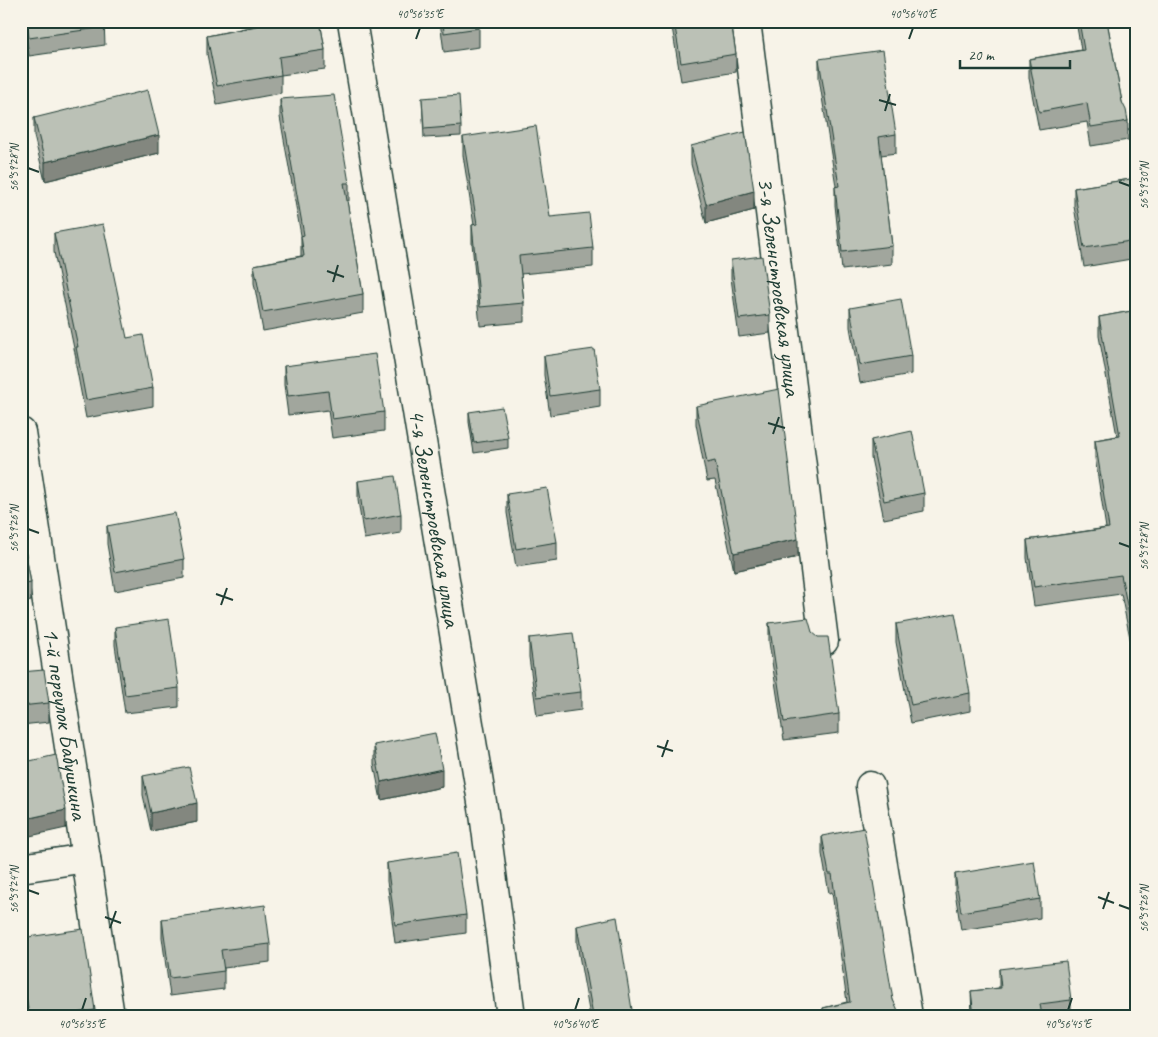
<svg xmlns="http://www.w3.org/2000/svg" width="1158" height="1037" viewBox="0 0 1158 1037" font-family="Caveat,sans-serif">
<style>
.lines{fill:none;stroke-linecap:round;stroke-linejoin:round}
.minor-casing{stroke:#1f3d34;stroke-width:31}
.minor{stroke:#f7f3e8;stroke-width:28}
.wall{fill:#a1a69d;stroke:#1f3d34}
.shaded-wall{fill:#83877f;stroke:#1f3d34}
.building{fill:#bbc1b6;stroke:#1f3d34}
.ticks{fill:none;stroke:#1f3d34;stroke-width:2}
.labels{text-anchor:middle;stroke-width:5;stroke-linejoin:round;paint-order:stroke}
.street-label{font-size:24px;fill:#1f3d34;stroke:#f7f3e8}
.neatline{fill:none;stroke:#1f3d34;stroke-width:2}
.ticks-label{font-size:12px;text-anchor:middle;fill:#1f3d34}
</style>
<rect width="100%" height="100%" fill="#f7f3e8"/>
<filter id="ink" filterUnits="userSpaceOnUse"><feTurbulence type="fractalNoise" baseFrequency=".02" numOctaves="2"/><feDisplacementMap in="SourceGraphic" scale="10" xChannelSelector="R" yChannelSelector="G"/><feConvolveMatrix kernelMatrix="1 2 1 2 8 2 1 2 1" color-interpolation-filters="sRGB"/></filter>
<g filter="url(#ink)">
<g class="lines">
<defs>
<g id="minor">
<path id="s1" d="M352,21L484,814L511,1016"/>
<path id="s2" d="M746,21L824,641"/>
<path d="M1120,21L1137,118"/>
<path id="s3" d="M21,432L110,1016"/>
<path d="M870,786L908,1016"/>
<path d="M21,868L86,858"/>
</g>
</defs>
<use href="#minor" class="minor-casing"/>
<use href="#minor" class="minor"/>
</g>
<g class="wall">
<path d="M24,21H104L105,45L29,56Z"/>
<path d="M267,21H320L325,50V69L281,75V93L217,105L207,54V36L268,23Z"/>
<path d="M440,21H478L479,28V47L444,52Z"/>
<path d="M671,21H731L736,54V72L681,81Z"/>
<path d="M1076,21H1107L1122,102L1128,121V140L1091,146L1087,122L1039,130L1029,78V59L1081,50Z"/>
<path d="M819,59L896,134V153L881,155L892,246V264L842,270L835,205V187L836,186L819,78Z"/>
<path d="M422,98L461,126V136L424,138Z"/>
<path d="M280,99L349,183V201H347L363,294V313L263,331L254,283V265L301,256V235L280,117Z"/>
<path d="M34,118L159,153L45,181L34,136Z"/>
<path d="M463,137L550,217L593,248V267L521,274L524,303V322L480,326L472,243V225H474L463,155Z"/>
<path d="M691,146L754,210L706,223L691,164Z"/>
<path d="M1137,178V258L1084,267L1074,206V188Z"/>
<path d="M54,233L127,338L153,388V406L86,418L76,366V358L54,252Z"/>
<path d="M731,260L770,315V333L739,337L731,278Z"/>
<path d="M850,308L911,356V374L860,383L850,327Z"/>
<path d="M1137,310V672L1121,594L1034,606L1027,558V540L1106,528L1095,458V440L1117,436L1099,336V317Z"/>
<path d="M544,356L600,389V407L550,415L544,375Z"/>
<path d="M284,366L384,412V431L332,438L328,410L288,415L284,385Z"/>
<path d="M696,406L798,557L734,571L715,480L707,481L696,424Z"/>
<path d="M469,412L508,438V448L474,453L469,422Z"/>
<path d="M871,440L924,493V511L884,519L871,458Z"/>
<path d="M358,481L401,514V533L364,539L358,500Z"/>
<path d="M507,494L557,542V561L516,567L507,513Z"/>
<path d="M107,526L184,559V578L115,591L107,544Z"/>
<path d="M21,528L31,583V601L21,603Z"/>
<path d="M769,623L812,632L839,714V733L784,740L769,642Z"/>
<path d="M896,624L970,693V711L911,723L896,642Z"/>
<path d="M115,627L179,688V707L125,713L115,645Z"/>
<path d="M529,638L581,692V710L537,716L529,657Z"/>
<path d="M21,672L49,703V722L21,725Z"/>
<path d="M374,745L442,787L381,800L374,764Z"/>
<path d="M143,776L197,822L151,831L143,795Z"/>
<path d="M822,836L893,1000L899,1016H823V1008L847,1002L832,892L829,893L822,854Z"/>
<path d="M387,863L466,915V933L395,943L387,881Z"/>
<path d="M955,874L1040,899V918L961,930L955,892Z"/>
<path d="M162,919L270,944V962L224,968V989L170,996L162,937Z"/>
<path d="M577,926L633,1016H590L577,944Z"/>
<path d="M21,938L95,1010V1016H27L21,979Z"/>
<path d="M999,969L1071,1000V1016H972L971,991L999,988Z"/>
</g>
<g class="shaded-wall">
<path d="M159,135V153L45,181V162Z"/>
<path d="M754,191V210L706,223V204Z"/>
<path d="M798,539V557L734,571V553Z"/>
<path d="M442,769V787L381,800V782Z"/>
<path d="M197,803V822L151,831V813Z"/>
<path d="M66,810V828L21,838V820Z"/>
</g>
<g class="building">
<path d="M27,21H104L105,27L29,38Z"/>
<path d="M271,21H320L325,50L279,57L281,75L217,86L207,36L271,23Z"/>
<path d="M443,21H478L479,28L444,33Z"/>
<path d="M674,21H731L736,54L681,63Z"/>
<path d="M1079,21H1107L1122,102L1126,110L1128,121L1091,127L1087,103L1039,112L1029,59L1084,50Z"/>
<path d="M883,50L896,134L879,137L892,246L842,252L835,187L839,186L819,59Z"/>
<path d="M148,90L159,135L45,162L34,118Z"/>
<path d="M334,95L349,183H344L363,294L263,312L254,265L304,256L301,236L304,235L280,99Z"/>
<path d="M459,95L461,126L424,129L422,98Z"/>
<path d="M536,126L550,217L589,213L593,248L519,256L524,303L480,307L472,225L477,224L463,137Z"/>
<path d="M745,132L754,191L706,204L691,146Z"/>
<path d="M1137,178V240L1084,248L1074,188Z"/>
<path d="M103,224L127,338L143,335L153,388L86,400L76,347H78L54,233Z"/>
<path d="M762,256L770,315L739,319L731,260Z"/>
<path d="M901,299L911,356L860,365L850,308Z"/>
<path d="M1137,310V654L1121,575L1034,587L1027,540L1109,528L1095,440L1120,436L1099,317Z"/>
<path d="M594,349L600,389L550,396L544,356Z"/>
<path d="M375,354L384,412L332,419L328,391L288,396L284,366Z"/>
<path d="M779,389L798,539L734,553L715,461L707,463L696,406Z"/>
<path d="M502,407L508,438L474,443L469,412Z"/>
<path d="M912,431L924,493L884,501L871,440Z"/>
<path d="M395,476L401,514L364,521L358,481Z"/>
<path d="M547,488L557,542L516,549L507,494Z"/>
<path d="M175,513L184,559L115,572L107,526Z"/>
<path d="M21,528L31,583L21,585Z"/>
<path d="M955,613L970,693L911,705L896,624Z"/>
<path d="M808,618L812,632L818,637H828L839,714L784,722L769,623Z"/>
<path d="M169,619L179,688L125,695L115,627Z"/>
<path d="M573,633L581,692L537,697L529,638Z"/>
<path d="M44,670L49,703L21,706V672Z"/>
<path d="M435,733L442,769L381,782L374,745Z"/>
<path d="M56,755L66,810L21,820V763Z"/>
<path d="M189,767L197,803L151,813L143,776Z"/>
<path d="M864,828L893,1000L897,1008L899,1016H824L823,1008L850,1002L832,874H829L822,836Z"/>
<path d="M457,853L466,915L395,925L387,863Z"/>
<path d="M1034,861L1040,899L961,912L955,874Z"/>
<path d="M265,905L270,944L221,950L224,971L170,978L162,919Z"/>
<path d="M617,917L633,1016H593L577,926Z"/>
<path d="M83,929L95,1010L55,1016H29L21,961V938Z"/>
<path d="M1066,961L1071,1000L1040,1004L1042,1016H974L971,991L1001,988L999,969Z"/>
</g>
</g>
<path class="ticks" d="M416,39L420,28M909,39L913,28M879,100L896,105M885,111L890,94M28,168L39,172M1119,182L1130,186M327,271L344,277M333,282L338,265M768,423L785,428M773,434L779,417M28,529L39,533M1119,543L1130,547M216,594L233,600M221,605L227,588M657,746L673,751M662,757L668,740M28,890L39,894M1098,897L1114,903M1119,905L1130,909M1103,909L1109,892M105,917L121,923M110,928L116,911M82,1010L86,998M575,1010L579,998M1068,1010L1072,998"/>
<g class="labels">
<g class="street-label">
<text dy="8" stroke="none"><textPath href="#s2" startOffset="268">3-я Зеленстроевская улица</textPath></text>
<text dy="8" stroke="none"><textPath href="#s1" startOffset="504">4-я Зеленстроевская улица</textPath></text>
<text dy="8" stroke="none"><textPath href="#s3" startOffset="295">1-й переулок Бабушкина</textPath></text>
</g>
</g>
<rect width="1158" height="1037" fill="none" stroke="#f7f3e8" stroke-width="55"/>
<path d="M960 60v8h110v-8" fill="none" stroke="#1f3d34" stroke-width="2.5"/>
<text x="968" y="60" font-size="15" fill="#1f3d34" stroke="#f7f3e8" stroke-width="4" paint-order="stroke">20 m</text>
<rect x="28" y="28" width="1102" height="982" class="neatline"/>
<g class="ticks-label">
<text x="420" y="18">40°56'35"E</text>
<text x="913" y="18">40°56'40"E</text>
<text transform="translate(14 168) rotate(-90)" y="4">56°59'28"N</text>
<text transform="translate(1144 186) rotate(-90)" y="4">56°59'30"N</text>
<text transform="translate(14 529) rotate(-90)" y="4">56°59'26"N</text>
<text transform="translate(1144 547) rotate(-90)" y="4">56°59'28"N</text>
<text transform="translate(14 890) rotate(-90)" y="4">56°59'24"N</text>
<text transform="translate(1144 909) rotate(-90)" y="4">56°59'26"N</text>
<text x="82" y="1028">40°56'35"E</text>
<text x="575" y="1028">40°56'40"E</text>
<text x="1068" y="1028">40°56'45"E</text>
</g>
</svg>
